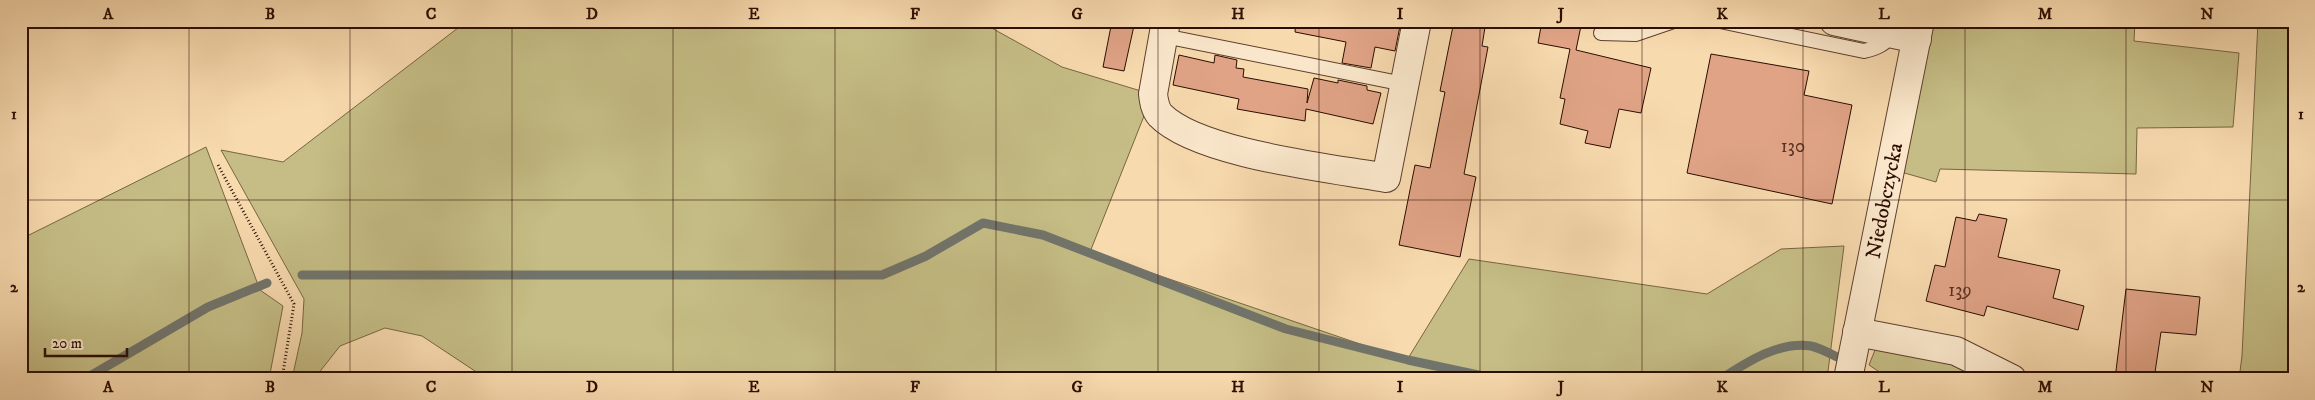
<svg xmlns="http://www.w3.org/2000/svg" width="2315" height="400" viewBox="0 0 2315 400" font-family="'IM FELL DW Pica',serif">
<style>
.green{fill:#c5bd85;stroke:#786542}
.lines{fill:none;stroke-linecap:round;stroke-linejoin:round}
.stream{stroke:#71746b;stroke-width:9}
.building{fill:#e0a386;stroke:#2b0d00}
.lane-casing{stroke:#5e402c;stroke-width:16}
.street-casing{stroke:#5e402c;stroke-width:30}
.path{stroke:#2b0d00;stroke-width:3;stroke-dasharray:1 2.5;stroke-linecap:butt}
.lane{stroke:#fae7cb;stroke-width:14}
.street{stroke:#fae7cb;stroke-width:28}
.grid{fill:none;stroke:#2b0d00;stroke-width:1;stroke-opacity:0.55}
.labels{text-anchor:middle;stroke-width:4;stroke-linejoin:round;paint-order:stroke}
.number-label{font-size:19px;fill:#583222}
.street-label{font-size:21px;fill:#2b0d00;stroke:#fae7cb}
.neatline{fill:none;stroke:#2b0d00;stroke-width:2}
.grid-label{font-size:16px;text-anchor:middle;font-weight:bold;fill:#2b0d00}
</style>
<rect width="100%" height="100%" fill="#f8daaf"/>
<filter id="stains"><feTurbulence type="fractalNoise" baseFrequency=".004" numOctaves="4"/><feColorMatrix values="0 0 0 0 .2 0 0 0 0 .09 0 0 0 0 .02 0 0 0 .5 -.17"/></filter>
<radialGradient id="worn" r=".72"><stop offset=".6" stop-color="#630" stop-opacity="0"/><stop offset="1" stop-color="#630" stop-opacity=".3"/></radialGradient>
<g class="green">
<path d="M467,21H979L1062,67L1141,91L1146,111L1090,252L1407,360L1469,259L1707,294L1781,249L1844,246L1827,379H487L422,336L385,328L340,346L314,379H292L302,333L304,299L221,150L283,162Z"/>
<path d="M1933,21H2135L2134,41L2239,53L2233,127L2137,128L2136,174L1940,169L1936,182L1901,172Z"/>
<path d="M2258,21H2294V379H2239L2242,356Z"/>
<path d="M206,147L260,290L283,306L269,379H21V239Z"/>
<path d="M1877,345L1965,363L1990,379H1890L1869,365Z"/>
</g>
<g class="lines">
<g class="stream">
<path d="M302,275H882L926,256L983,223L1043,235L1286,329L1408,360L1497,379"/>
<path d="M1871,378L1872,379"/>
<path d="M85,379L208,307L267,283"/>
<path d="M1721,379C1747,362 1779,341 1811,346C1820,348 1829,353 1837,357"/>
</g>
</g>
<g class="building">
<path d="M1112,21H1135L1124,71L1103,67Z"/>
<path d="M1296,21H1401L1395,51L1375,47L1371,68L1342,63L1346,42L1295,32Z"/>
<path d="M1454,21H1486L1482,46L1488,47L1464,174L1476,177L1460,257L1399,245L1415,165L1430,168L1445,92L1440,91Z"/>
<path d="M1542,21H1582L1576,50L1651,68L1641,113L1619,109L1610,148L1585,143L1588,131L1560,124L1565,99L1560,98L1570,49L1538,43Z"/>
<path d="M1711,54L1809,71L1804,95L1852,105L1832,204L1687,173Z"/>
<path d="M1179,55L1214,63L1215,55L1237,60L1236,68L1244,69L1243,77L1308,89L1307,103L1314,78L1338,83V80L1367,86V90L1381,93L1373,124L1306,109L1305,121L1237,109L1239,99L1173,85Z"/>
<path d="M1979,214L2007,219L1998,257L2060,270L2053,298L2084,306L2078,330L1987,306L1984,316L1926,301L1935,265L1945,267L1956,217L1976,221Z"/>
<path d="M2126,289L2200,297L2196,335L2161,332L2154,379H2115Z"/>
</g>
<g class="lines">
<defs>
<g id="lane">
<path d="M1720,21L1864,51C1877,48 1885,44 1893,34"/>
<path d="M1601,33L1636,34L1674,21"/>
<path d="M1164,36L1404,84"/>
</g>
<g id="street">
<path d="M1166,21L1153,94C1154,102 1155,109 1160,115C1198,154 1331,168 1386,178L1417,21"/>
<path d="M1834,21L1917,39"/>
<path d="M1857,332L1956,351L2012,379"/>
<path id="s1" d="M1848,379L1920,21"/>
</g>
</defs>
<use href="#lane" class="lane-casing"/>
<use href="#street" class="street-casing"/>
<path class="path" d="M218,165L294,304L282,379"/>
<use href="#lane" class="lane"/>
<use href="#street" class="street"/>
</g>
<path class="grid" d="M189,21V379M350,21V379M512,21V379M673,21V379M835,21V379M996,21V379M1158,21V379M1319,21V379M1480,21V379M1642,21V379M1803,21V379M1965,21V379M2126,21V379M21,200H2294"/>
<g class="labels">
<g class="number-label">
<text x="1793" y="152">130</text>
<text x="1960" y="296">139</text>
</g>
<g class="street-label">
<text dy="7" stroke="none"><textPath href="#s1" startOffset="182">Niedobczycka</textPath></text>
</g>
</g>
<rect width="2315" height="400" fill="none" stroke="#f8daaf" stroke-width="55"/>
<path d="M45 348v8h82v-8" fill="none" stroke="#2b0d00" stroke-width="2.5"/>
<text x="52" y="348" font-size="15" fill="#2b0d00" stroke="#fae7cb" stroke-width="4" paint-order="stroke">20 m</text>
<rect x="28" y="28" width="2260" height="344" class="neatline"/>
<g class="grid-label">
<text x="108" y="19">A</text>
<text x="270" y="19">B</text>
<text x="431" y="19">C</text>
<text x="592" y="19">D</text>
<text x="754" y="19">E</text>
<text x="915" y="19">F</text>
<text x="1077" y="19">G</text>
<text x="1238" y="19">H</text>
<text x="1400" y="19">I</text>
<text x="1561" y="19">J</text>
<text x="1722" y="19">K</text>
<text x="1884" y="19">L</text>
<text x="2045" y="19">M</text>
<text x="2207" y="19">N</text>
<text x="14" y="119">1</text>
<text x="2301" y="119">1</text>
<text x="14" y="292">2</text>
<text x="2301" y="292">2</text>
<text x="108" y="392">A</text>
<text x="270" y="392">B</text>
<text x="431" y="392">C</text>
<text x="592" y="392">D</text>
<text x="754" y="392">E</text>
<text x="915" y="392">F</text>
<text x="1077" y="392">G</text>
<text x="1238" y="392">H</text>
<text x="1400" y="392">I</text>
<text x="1561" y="392">J</text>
<text x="1722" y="392">K</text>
<text x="1884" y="392">L</text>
<text x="2045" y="392">M</text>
<text x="2207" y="392">N</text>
</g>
<rect width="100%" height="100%" filter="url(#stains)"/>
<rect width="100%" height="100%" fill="url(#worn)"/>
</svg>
